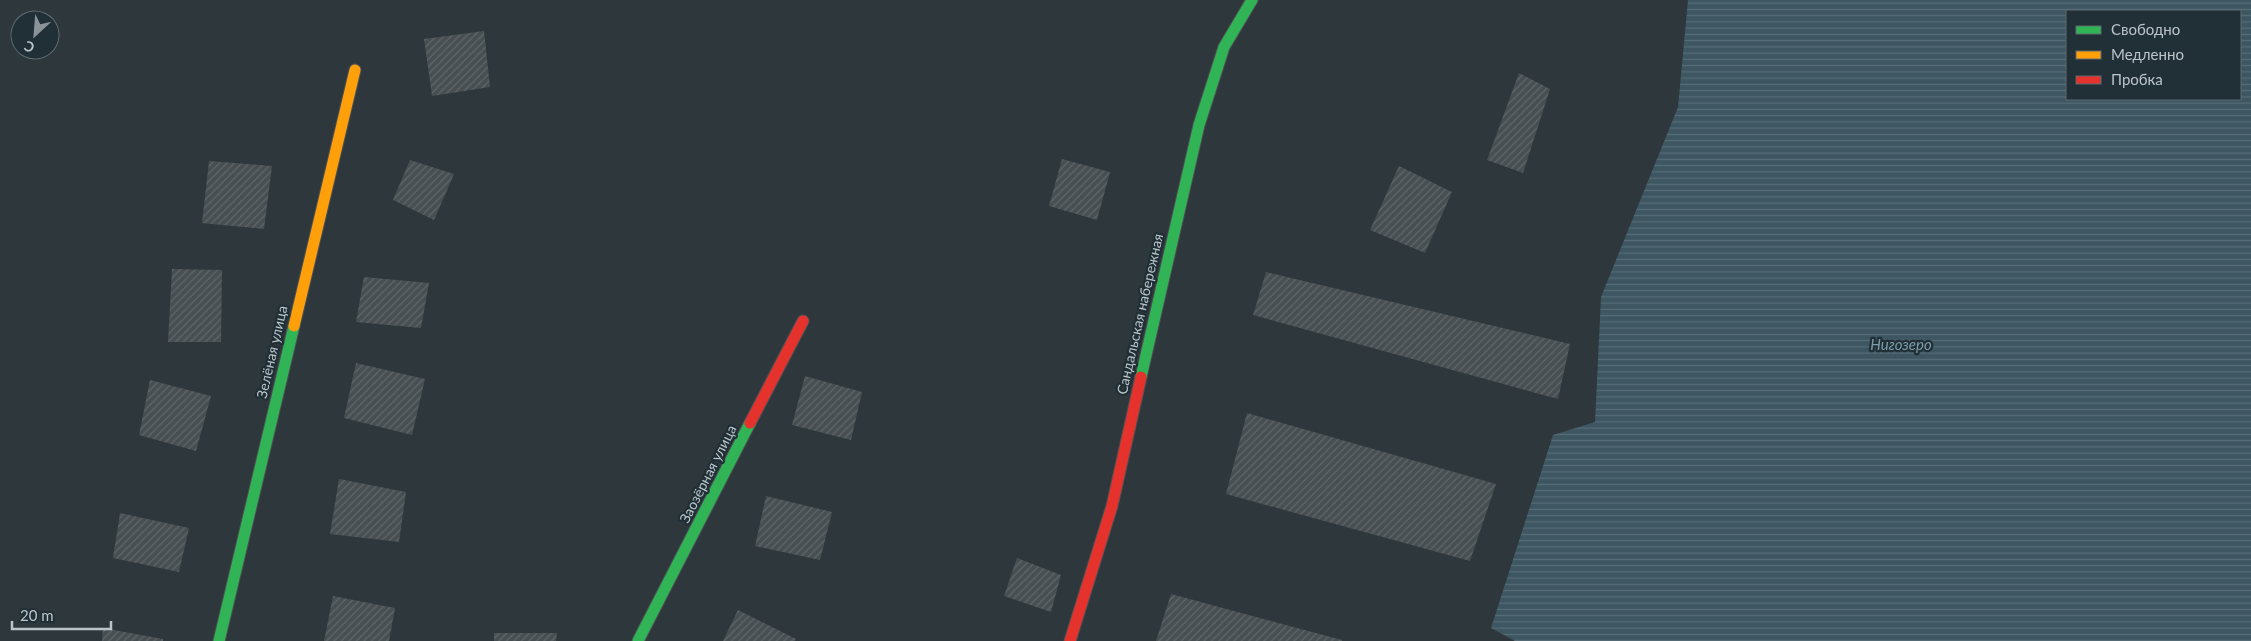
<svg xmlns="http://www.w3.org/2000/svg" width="2251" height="641" viewBox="0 0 2251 641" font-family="Lato,sans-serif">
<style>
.water{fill:url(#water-rules);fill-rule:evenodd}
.building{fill:url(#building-hatch)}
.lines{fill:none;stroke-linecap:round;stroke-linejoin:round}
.fast-casing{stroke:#4c5255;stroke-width:13}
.slow-casing{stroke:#4c5255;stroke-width:13}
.jam-casing{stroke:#4c5255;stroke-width:13}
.fast{stroke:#30b455;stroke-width:11}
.slow{stroke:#ff9f0a;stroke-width:11}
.jam{stroke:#e5322d;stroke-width:11}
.labels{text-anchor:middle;stroke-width:4.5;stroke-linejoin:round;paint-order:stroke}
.street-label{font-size:14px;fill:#bac5ca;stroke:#212f36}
.water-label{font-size:15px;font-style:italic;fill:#7d9daa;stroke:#212f36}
</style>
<defs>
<pattern id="water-rules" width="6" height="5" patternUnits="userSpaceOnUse" patternTransform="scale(1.25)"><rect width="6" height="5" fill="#3d5662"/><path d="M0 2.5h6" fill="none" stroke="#576d77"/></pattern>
<pattern id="building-hatch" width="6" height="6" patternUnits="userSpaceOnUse" patternTransform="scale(1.25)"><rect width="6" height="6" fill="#474f52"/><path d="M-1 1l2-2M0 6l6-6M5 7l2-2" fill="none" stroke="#5f676a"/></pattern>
</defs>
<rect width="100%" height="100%" fill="#2e373b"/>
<path class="water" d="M1688,0H2251V641H1515L1491,628L1553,435L1595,422L1601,297L1678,107ZM2067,11H2240V99H2067Z"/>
<g class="building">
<path d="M484,31L490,87L432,96L424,39Z"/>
<path d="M1519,73L1550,89L1523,173L1487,160Z"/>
<path d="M1062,159L1110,172L1097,220L1049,206Z"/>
<path d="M410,160L454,174L434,220L393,200Z"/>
<path d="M209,161L272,166L264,229L202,223Z"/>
<path d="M1399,166L1452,192L1425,253L1370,230Z"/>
<path d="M172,269L222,270L221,342H168Z"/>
<path d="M1266,272L1570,344L1558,399L1253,315Z"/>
<path d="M364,277L429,283L421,328L356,322Z"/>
<path d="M356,363L425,379L412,435L344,418Z"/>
<path d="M805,376L862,392L851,440L792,425Z"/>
<path d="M150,380L211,396L196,451L139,435Z"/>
<path d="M1247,413L1496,484L1470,561L1226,494Z"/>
<path d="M339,479L406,492L399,542L330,534Z"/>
<path d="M766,496L832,512L820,560L755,546Z"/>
<path d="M120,513L189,528L179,572L113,558Z"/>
<path d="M1017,558L1061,575L1051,612L1004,596Z"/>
<path d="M1171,594L1342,640V641H1156Z"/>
<path d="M333,596L395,608L389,641H324Z"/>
<path d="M738,610L796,639L795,641H723Z"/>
<path d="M103,628L163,639V641H102Z"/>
<path d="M494,633H557L556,641H494Z"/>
</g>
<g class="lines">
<defs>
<g id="fast">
<path d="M1141,377L1199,125L1224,47L1252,0"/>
<path d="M219,641L294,326"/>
<path d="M638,641L750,423"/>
</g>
<path id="slow" d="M294,326L355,70"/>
<g id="jam">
<path d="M750,423L803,321"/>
<path d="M1070,641L1112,506L1141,377"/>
</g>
</defs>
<use href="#fast" class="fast-casing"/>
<use href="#slow" class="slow-casing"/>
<use href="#jam" class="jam-casing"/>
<use href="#fast" class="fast"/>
<use href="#slow" class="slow"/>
<use href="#jam" class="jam"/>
</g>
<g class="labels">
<g class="street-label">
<text transform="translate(1140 314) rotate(-77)" y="5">Сандальская набережная</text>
<text transform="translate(272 352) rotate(-77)" y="5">Зелёная улица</text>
<text transform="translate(708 474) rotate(-63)" y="5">Заозёрная улица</text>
</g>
<g class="water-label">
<text x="1901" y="350">Нигозеро</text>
</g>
</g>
<rect x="2066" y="10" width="175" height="90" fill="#212f36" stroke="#5e6b71"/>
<rect x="2076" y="26" width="25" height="8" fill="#30b455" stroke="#5e6b71"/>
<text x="2111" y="35" font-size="15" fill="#bac5ca">Свободно</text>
<rect x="2076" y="51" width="25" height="8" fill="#ff9f0a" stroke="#5e6b71"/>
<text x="2111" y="60" font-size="15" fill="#bac5ca">Медленно</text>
<rect x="2076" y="76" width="25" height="8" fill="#e5322d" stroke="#5e6b71"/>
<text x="2111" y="85" font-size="15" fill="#bac5ca">Пробка</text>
<g transform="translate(35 35) rotate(206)"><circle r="24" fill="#212f36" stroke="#5e6b71"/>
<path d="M0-4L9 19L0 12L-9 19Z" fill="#899398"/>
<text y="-8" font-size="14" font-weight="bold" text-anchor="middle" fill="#bac5ca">С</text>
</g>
<path d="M12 621v8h99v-8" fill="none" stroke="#bac5ca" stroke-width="2.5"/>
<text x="20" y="621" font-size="15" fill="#bac5ca" stroke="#212f36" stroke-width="4" paint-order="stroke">20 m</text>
</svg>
